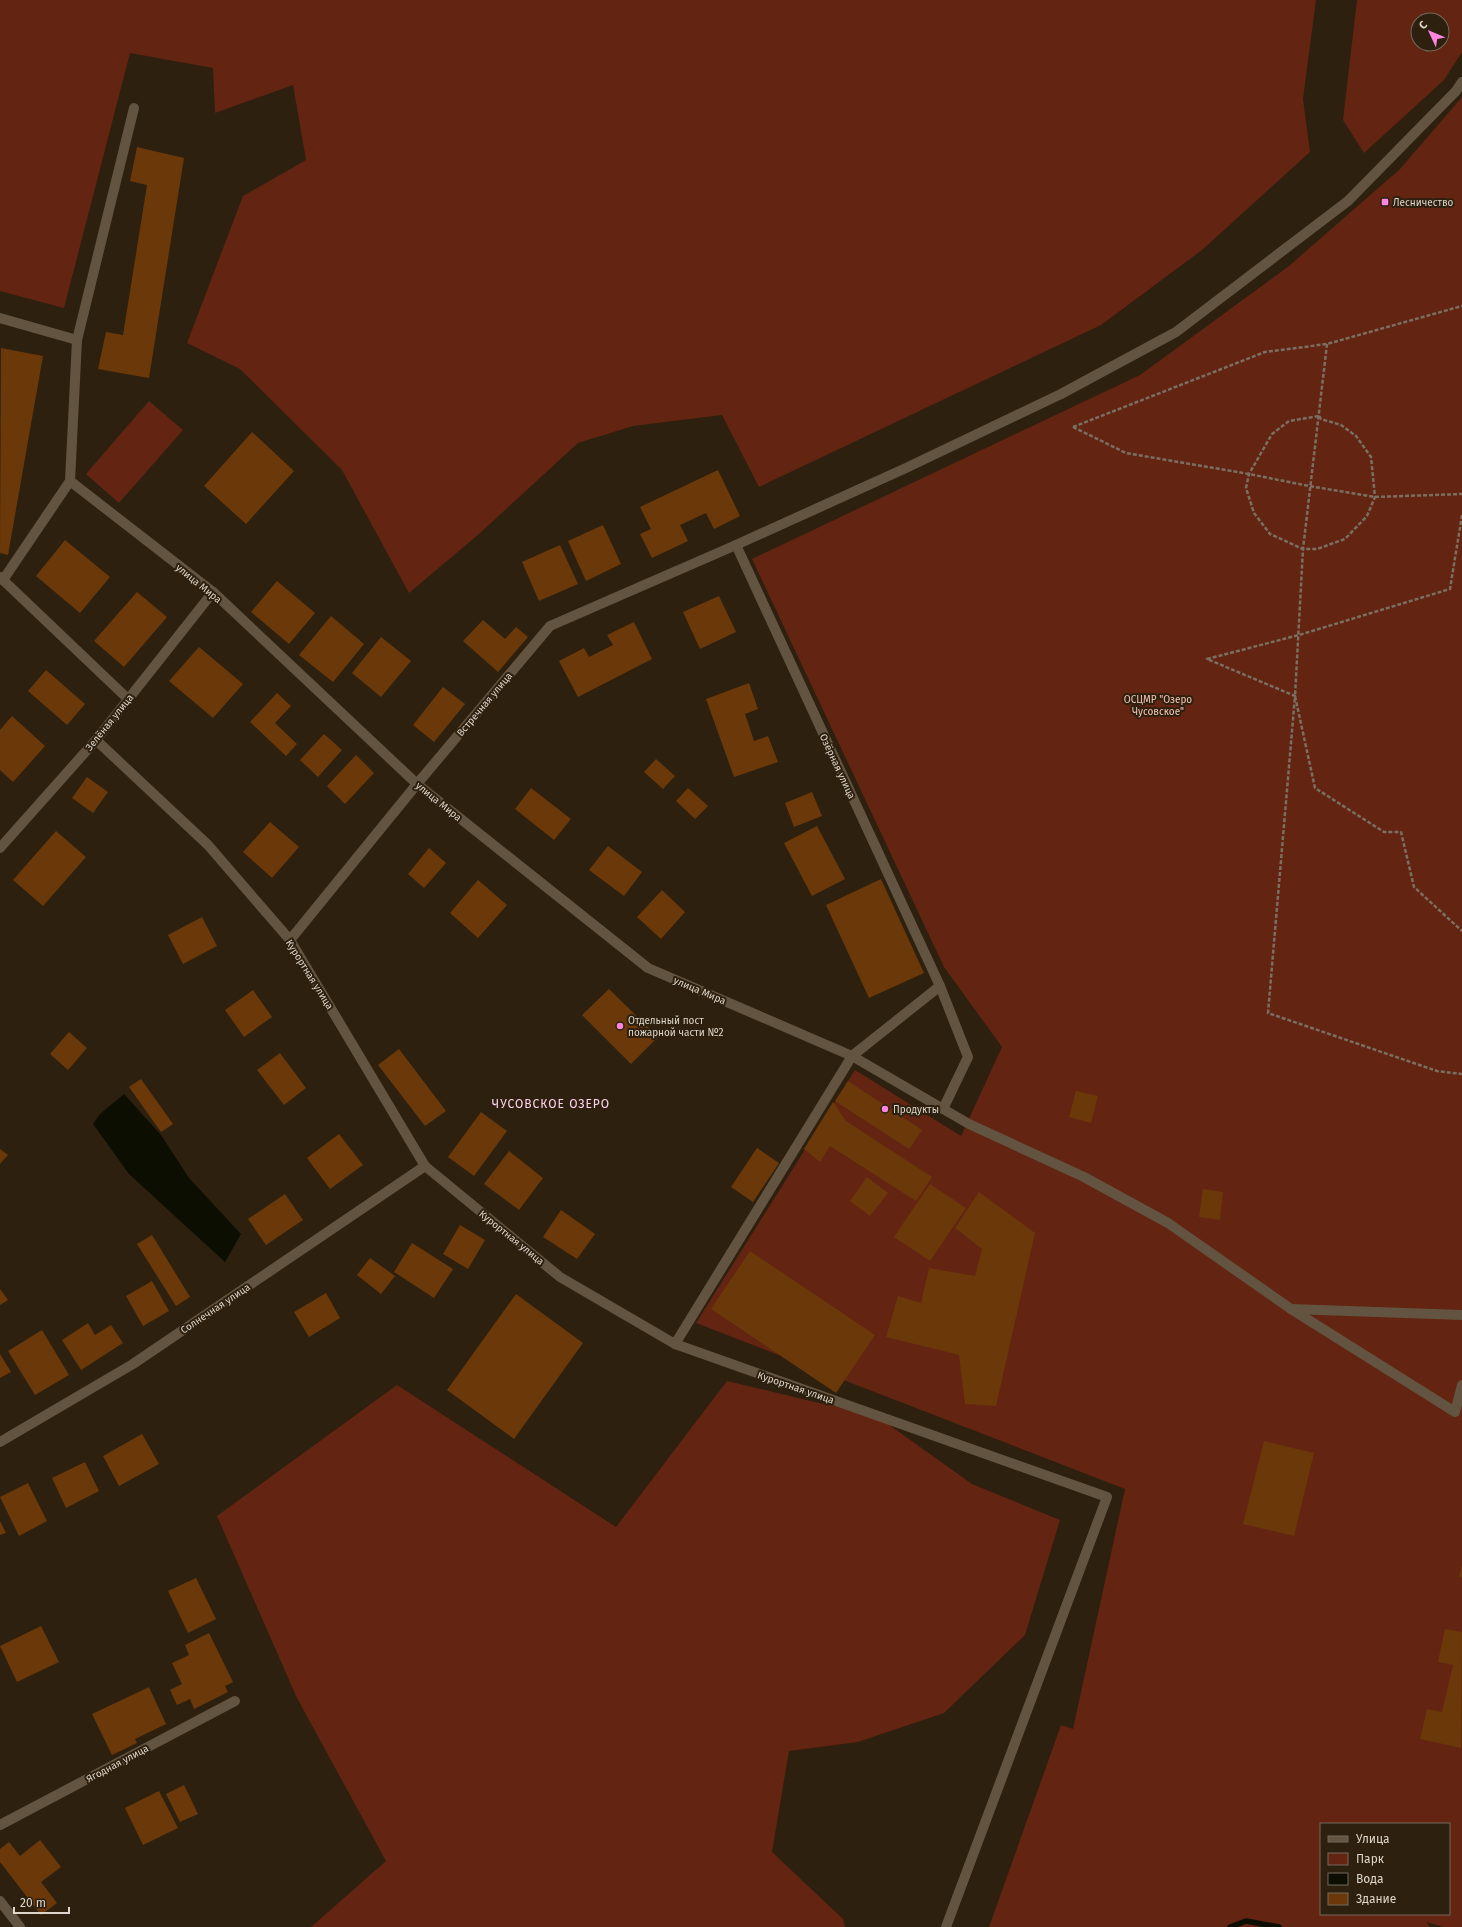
<svg xmlns="http://www.w3.org/2000/svg" width="1462" height="1927" viewBox="0 0 1462 1927" font-family="'Fira Sans',sans-serif">
<style>
.green{fill:#632412;fill-rule:evenodd}
.water{fill:#0b0e00}
.lines{fill:none;stroke-linecap:round;stroke-linejoin:round}
.stream{stroke:#0b0e00;stroke-width:5.5}
.building{fill:#6b3809}
.path{stroke:#7a6f60;stroke-width:2.5;stroke-dasharray:4 2;stroke-linecap:butt}
.minor{stroke:#625440;stroke-width:10}
.poi-dot{fill:#fe86e1;stroke:#2d200e;stroke-width:1.5}
.labels{text-anchor:middle;stroke-width:4;stroke-linejoin:round;paint-order:stroke}
.poi-label{font-size:10px;fill:#ded6cb;stroke:#2d200e;text-anchor:start}
.street-label{font-size:10px;fill:#ded6cb;stroke:#2d200e}
.park-label{font-size:10px;fill:#f4c5b7;stroke:#2d200e}
.quarter-label{font-size:12px;letter-spacing:1px;fill:#fcd2f0;stroke:#2d200e}
</style>
<rect width="100%" height="100%" fill="#2d200e"/>
<g class="green">
<path d="M0,0H1316L1303,99L1310,152L1202,250L1101,325L759,487L722,415L633,426L578,443L479,534L409,593L342,470L240,369L187,343L243,196L306,160L293,85L215,113L213,68L130,53L64,308L0,291Z"/>
<path d="M1357,0H1462V52L1444,80L1364,153L1343,120ZM1418,20H1442V44H1418Z"/>
<path d="M1462,97V1927H1444L1426,1922L1430,1927H989L1061,1725L1073,1729L1125,1489L696,1323L855,1070L961,1136L1002,1047L944,967L752,559L1140,375L1289,266L1400,169ZM1321,1824H1449V1914H1321Z"/>
<path d="M149,401L183,430L119,503L86,474Z"/>
<path d="M727,1381L819,1403L871,1412L972,1484L1060,1520L1025,1635L944,1713L858,1742L789,1751L772,1852L843,1919L845,1927H311L386,1861L297,1698L217,1516L397,1385L616,1527Z"/>
</g>
<path class="water" d="M124,1094L161,1135L189,1178L241,1234L225,1262L129,1174L93,1124L100,1114Z"/>
<g class="lines">
<path class="stream" d="M1230,1927L1246,1921L1279,1927"/>
</g>
<g class="building">
<path d="M137,147L184,158L149,378L98,369L106,332L123,335L147,185L130,181Z"/>
<path d="M1,348L43,356L8,555L0,553Z"/>
<path d="M252,432L294,471L246,524L204,486Z"/>
<path d="M718,470L740,516L714,529L706,513L680,525L688,541L652,558L640,534L651,529L640,507Z"/>
<path d="M603,525L621,564L586,581L568,541Z"/>
<path d="M65,540L110,577L80,613L36,576Z"/>
<path d="M560,545L578,584L539,601L522,562Z"/>
<path d="M277,581L315,613L289,644L251,612Z"/>
<path d="M137,592L167,617L124,667L94,641Z"/>
<path d="M719,596L736,632L700,649L683,612Z"/>
<path d="M331,616L364,644L333,682L299,655Z"/>
<path d="M483,620L505,639L516,627L528,637L498,672L463,641Z"/>
<path d="M634,622L652,659L578,697L559,661L584,648L589,657L613,645L607,635Z"/>
<path d="M381,637L411,661L381,697L352,673Z"/>
<path d="M199,647L243,684L213,718L169,681Z"/>
<path d="M46,670L85,704L67,725L28,691Z"/>
<path d="M749,683L758,709L745,714L754,741L768,736L778,762L734,777L706,699Z"/>
<path d="M443,687L465,704L434,742L413,725Z"/>
<path d="M277,693L291,706L275,723L297,744L286,756L250,722Z"/>
<path d="M12,716L45,746L13,782L0,770V730Z"/>
<path d="M324,734L342,750L318,777L300,760Z"/>
<path d="M356,755L374,773L345,804L327,786Z"/>
<path d="M656,759L675,776L663,789L644,772Z"/>
<path d="M87,777L108,792L93,813L72,798Z"/>
<path d="M531,788L571,819L554,840L515,809Z"/>
<path d="M688,788L708,806L695,819L676,801Z"/>
<path d="M812,792L822,816L794,827L785,803Z"/>
<path d="M270,822L299,847L272,878L243,852Z"/>
<path d="M817,826L845,879L812,896L784,843Z"/>
<path d="M56,831L86,857L43,906L13,880Z"/>
<path d="M608,846L642,872L624,896L589,870Z"/>
<path d="M429,848L446,863L424,888L408,874Z"/>
<path d="M881,879L924,973L869,998L826,905Z"/>
<path d="M478,880L507,905L478,938L450,913Z"/>
<path d="M662,890L685,912L661,939L637,917Z"/>
<path d="M202,917L217,946L183,964L168,935Z"/>
<path d="M609,989L658,1037L631,1064L582,1015Z"/>
<path d="M253,990L272,1017L244,1037L225,1010Z"/>
<path d="M69,1032L87,1048L68,1070L50,1054Z"/>
<path d="M399,1049L446,1111L425,1126L378,1065Z"/>
<path d="M280,1053L306,1088L284,1105L257,1070Z"/>
<path d="M141,1079L173,1124L161,1132L129,1087Z"/>
<path d="M848,1081L922,1130L909,1149L835,1101Z"/>
<path d="M1076,1091L1098,1096L1091,1123L1069,1117Z"/>
<path d="M833,1102L846,1121L932,1177L916,1201L830,1146L820,1162L804,1149Z"/>
<path d="M481,1112L507,1131L474,1176L448,1157Z"/>
<path d="M339,1134L363,1165L330,1189L307,1158Z"/>
<path d="M757,1148L779,1163L753,1202L731,1187Z"/>
<path d="M0,1149L8,1155L0,1164Z"/>
<path d="M509,1151L543,1178L519,1210L484,1184Z"/>
<path d="M867,1177L888,1193L870,1216L850,1201Z"/>
<path d="M930,1184L966,1208L930,1261L894,1237Z"/>
<path d="M1203,1189L1223,1192L1220,1220L1199,1217Z"/>
<path d="M979,1192L1035,1233L996,1406L965,1404L959,1355L886,1337L898,1296L921,1303L929,1268L975,1276L982,1249L955,1228Z"/>
<path d="M285,1194L303,1220L266,1245L248,1219Z"/>
<path d="M561,1210L595,1234L577,1259L543,1237Z"/>
<path d="M460,1225L485,1240L468,1269L443,1254Z"/>
<path d="M152,1235L190,1297L176,1306L137,1244Z"/>
<path d="M412,1243L453,1269L434,1298L394,1272Z"/>
<path d="M750,1251L875,1335L836,1393L711,1309Z"/>
<path d="M370,1258L395,1276L381,1294L357,1275Z"/>
<path d="M152,1281L169,1311L143,1326L126,1296Z"/>
<path d="M0,1289L8,1300L0,1305Z"/>
<path d="M326,1293L340,1318L309,1337L294,1312Z"/>
<path d="M516,1294L583,1343L514,1439L447,1390Z"/>
<path d="M88,1323L95,1335L111,1325L123,1343L81,1370L62,1340Z"/>
<path d="M42,1330L69,1375L35,1395L8,1351Z"/>
<path d="M0,1354L11,1372L0,1378Z"/>
<path d="M142,1434L159,1464L119,1486L103,1456Z"/>
<path d="M1264,1441L1314,1453L1294,1536L1243,1524Z"/>
<path d="M85,1462L99,1491L66,1508L52,1478Z"/>
<path d="M28,1483L47,1521L19,1536L0,1497Z"/>
<path d="M0,1521L6,1533L0,1535Z"/>
<path d="M1462,1565V1578L1459,1577Z"/>
<path d="M196,1578L216,1619L188,1633L168,1591Z"/>
<path d="M41,1626L59,1662L17,1682L0,1646Z"/>
<path d="M1445,1629L1462,1632L1461,1748L1420,1739L1427,1709L1442,1712L1453,1665L1438,1662Z"/>
<path d="M209,1633L233,1682L225,1686L228,1692L194,1709L190,1699L177,1705L170,1690L182,1684L172,1663L189,1655L185,1645Z"/>
<path d="M149,1687L166,1724L135,1739L137,1743L112,1755L92,1714Z"/>
<path d="M184,1785L198,1814L180,1822L166,1794Z"/>
<path d="M159,1791L178,1828L143,1845L125,1808Z"/>
<path d="M40,1840L61,1867L41,1882L57,1903L41,1915L0,1862V1849L9,1842L20,1856Z"/>
</g>
<g class="lines">
<g class="path">
<path d="M1327,344L1303,549L1295,696L1315,788L1384,832H1401L1414,887L1462,931"/>
<path d="M1319,416L1321,419L1341,425L1356,436L1371,457L1375,497L1367,516L1345,539L1317,549H1303L1270,534L1254,513L1246,488L1249,474L1272,434L1289,421Z"/>
<path d="M1073,427L1265,352L1327,344L1462,306"/>
<path d="M1073,427L1126,453L1249,474L1309,486L1375,497L1462,494"/>
<path d="M1462,515L1450,589L1299,635L1207,659L1295,696L1268,1013L1437,1071L1462,1074"/>
</g>
<g class="minor">
<path d="M0,318L77,340"/>
<path d="M70,481L213,592L417,784L648,968L852,1056L969,1124L1084,1177L1168,1223L1291,1309L1455,1412L1462,1385"/>
<path d="M736,545L940,986L968,1057L943,1109"/>
<path d="M0,577L128,699"/>
<path d="M3,580L70,481L77,340L134,108"/>
<path d="M96,740L208,845L290,940L425,1166L560,1277L675,1344L1107,1497L946,1927"/>
<path d="M0,848L96,740L213,592"/>
<path d="M290,940L417,784L550,626L736,545L906,468L1061,394L1176,332L1348,201L1456,91L1462,82"/>
<path d="M1291,1309L1462,1315"/>
<path d="M675,1344L852,1056L940,986"/>
<path d="M0,1442L133,1364L425,1166"/>
<path d="M0,1825L235,1701"/>
<path d="M0,1901L20,1927"/>
</g>
</g>
<g class="poi-dot">
<rect x="1381" y="198" width="8" height="8" rx="2"/>
<circle cx="620" cy="1026" r="4"/>
<circle cx="885" cy="1109" r="4"/>
</g>
<g class="labels">
<g class="poi-label">
<text x="1393" y="206">Лесничество</text>
<text x="628" y="1024">Отдельный пост<tspan x="628" dy="12">пожарной части №2</tspan></text>
<text x="893" y="1113">Продукты</text>
</g>
<g class="street-label">
<text transform="translate(199 583) rotate(39)" y="4">улица Мира</text>
<text transform="translate(484 704) rotate(-50)" y="4">Встречная улица</text>
<text transform="translate(109 722) rotate(-51)" y="4">Зелёная улица</text>
<text transform="translate(838 766) rotate(65)" y="4">Озёрная улица</text>
<text transform="translate(439 801) rotate(39)" y="4">улица Мира</text>
<text transform="translate(310 974) rotate(58)" y="4">Курортная улица</text>
<text transform="translate(700 990) rotate(23)" y="4">улица Мира</text>
<text transform="translate(512 1237) rotate(39)" y="4">Курортная улица</text>
<text transform="translate(215 1308) rotate(-34)" y="4">Солнечная улица</text>
<text transform="translate(796 1387) rotate(19)" y="4">Курортная улица</text>
<text transform="translate(117 1763) rotate(-28)" y="4">Ягодная улица</text>
</g>
<g class="park-label">
<text x="1158" y="703">ОСЦМР "Озеро<tspan x="1158" dy="12">Чусовское"</tspan></text>
</g>
<g class="quarter-label">
<text x="551" y="1108">ЧУСОВСКОЕ ОЗЕРО</text>
</g>
</g>
<rect x="1320" y="1823" width="130" height="92" fill="#2d200e" stroke="#74695a"/>
<rect x="1328" y="1836" width="20" height="6" fill="#625440" stroke="#74695a"/>
<text x="1356" y="1843" font-size="12" fill="#ded6cb">Улица</text>
<rect x="1328" y="1853" width="20" height="12" fill="#632412" stroke="#74695a"/>
<text x="1356" y="1863" font-size="12" fill="#ded6cb">Парк</text>
<rect x="1328" y="1873" width="20" height="12" fill="#0b0e00" stroke="#74695a"/>
<text x="1356" y="1883" font-size="12" fill="#ded6cb">Вода</text>
<rect x="1328" y="1893" width="20" height="12" fill="#6b3809" stroke="#74695a"/>
<text x="1356" y="1903" font-size="12" fill="#ded6cb">Здание</text>
<g transform="translate(1430 32) rotate(314)"><circle r="19" fill="#2d200e" stroke="#74695a"/>
<path d="M0-3L7 15L0 10L-7 15Z" fill="#fe86e1"/>
<text y="-6" font-size="11" font-weight="bold" text-anchor="middle" fill="#ded6cb">С</text>
</g>
<path d="M14 1907v6h55v-6" fill="none" stroke="#ded6cb" stroke-width="2"/>
<text x="20" y="1907" font-size="12" fill="#ded6cb" stroke="#2d200e" stroke-width="3" paint-order="stroke">20 m</text>
</svg>
